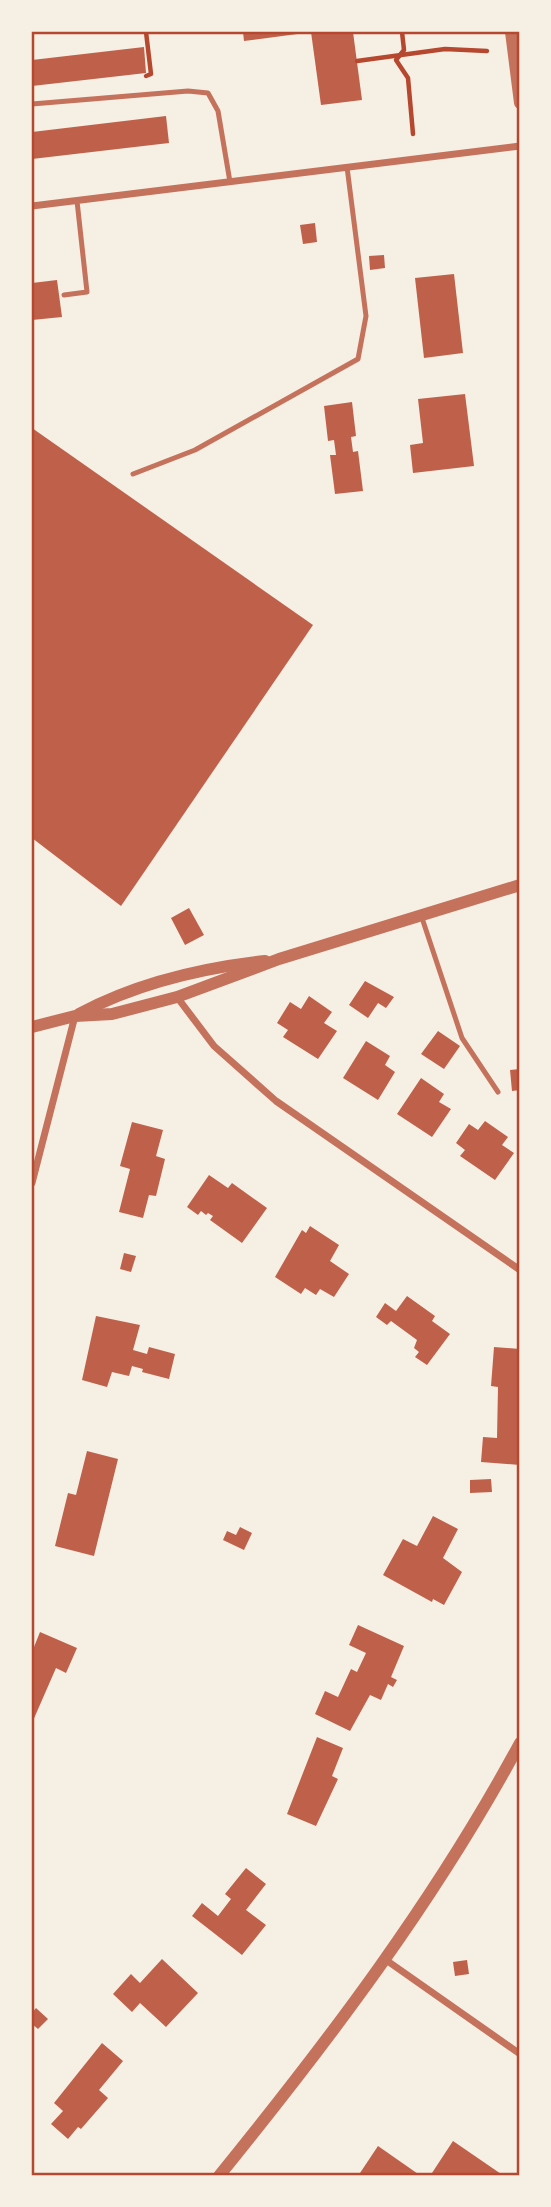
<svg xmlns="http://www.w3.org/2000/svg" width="551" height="2207" viewBox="0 0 551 2207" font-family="Signika,sans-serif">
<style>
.building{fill:#bf614a}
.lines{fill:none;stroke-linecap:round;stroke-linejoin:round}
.path{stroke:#b5482f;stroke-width:4.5}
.service{stroke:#c5725c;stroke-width:5}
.minor{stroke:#c5725c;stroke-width:7}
.tertiary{stroke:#c5725c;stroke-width:12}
.neatline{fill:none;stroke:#b5482f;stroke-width:2.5}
</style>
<rect width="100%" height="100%" fill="#f6efe4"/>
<g class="building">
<path d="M243,32H305V33L244,41Z"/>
<path d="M311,32H353L362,100L321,105Z"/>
<path d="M144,47L146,73L32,86V60Z"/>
<path d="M166,116L169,143L32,159V132Z"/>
<path d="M315,223L317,242L303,244L300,225Z"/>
<path d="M384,255L385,268L370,270L369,256Z"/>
<path d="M454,274L463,353L424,358L415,278Z"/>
<path d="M57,280L62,317L32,320V283Z"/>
<path d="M465,394L474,466L413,473L410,445L423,443L418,399Z"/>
<path d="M352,402L356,436L351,437L353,452L358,451L363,491L335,494L330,455H336L334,440L328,441L324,406Z"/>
<path d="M32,428L313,625L121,906L32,838Z"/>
<path d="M189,908L204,935L185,945L171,918Z"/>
<path d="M365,981L394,997L386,1008L378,1003L368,1018L349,1005Z"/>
<path d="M309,996L332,1012L324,1023L337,1031L318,1059L283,1037L288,1030L277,1023L290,1002L301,1009Z"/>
<path d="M438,1031L460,1046L444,1069L421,1054Z"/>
<path d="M366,1041L390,1056L385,1065L395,1072L378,1100L343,1078Z"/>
<path d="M520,1069V1090L512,1091L510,1070Z"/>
<path d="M421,1078L444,1094L439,1102L451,1109L432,1137L397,1114Z"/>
<path d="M485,1121L508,1137L502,1145L514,1153L495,1180L460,1156L465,1150L456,1143L469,1124L478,1130Z"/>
<path d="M132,1122L163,1130L156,1156L165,1159L156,1196L149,1195L143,1218L119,1212L130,1169L120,1166Z"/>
<path d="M209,1175L228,1188L232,1183L267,1208L242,1243L210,1220L213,1216L208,1213L206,1215L201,1211L198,1215L187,1207Z"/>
<path d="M310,1226L339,1245L330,1261L349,1274L334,1297L320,1289L316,1295L305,1288L301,1294L275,1277L302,1230L306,1233Z"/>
<path d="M124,1253L136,1256L131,1272L120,1269Z"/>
<path d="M407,1296L435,1316L432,1321L450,1334L427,1365L415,1357L419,1352L414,1348L417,1340L391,1321L387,1325L376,1317L385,1303L396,1311Z"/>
<path d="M96,1316L140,1325L133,1350L147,1354L149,1347L175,1354L169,1379L142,1372L143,1369L132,1366L129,1376L112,1372L107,1387L82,1380Z"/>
<path d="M494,1347L520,1349V1465L481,1462L483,1437L497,1438L498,1387L491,1386Z"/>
<path d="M87,1451L118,1459L94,1556L55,1546L68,1493L76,1495Z"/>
<path d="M491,1479L492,1492L470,1493V1480Z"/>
<path d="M433,1516L458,1529L443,1558L462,1572L444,1605L433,1599L432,1602L383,1575L403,1539L417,1546Z"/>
<path d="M240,1527L252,1533L244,1550L223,1540L227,1531L236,1535Z"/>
<path d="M358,1625L404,1646L391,1677L397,1680L393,1687L388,1684L381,1700L370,1695L350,1731L315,1714L325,1691L338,1697L351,1669L357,1672L366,1653L349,1645Z"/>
<path d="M40,1632L77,1648L66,1673L56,1668L32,1723V1645L34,1647Z"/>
<path d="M317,1737L343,1748L332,1776L338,1779L316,1826L287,1814Z"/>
<path d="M246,1868L266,1884L246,1910L266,1925L242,1955L192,1916L202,1903L218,1916L231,1899L225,1894Z"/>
<path d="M162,1959L198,1993L166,2027L140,2003L132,2012L113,1994L131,1974L140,1983Z"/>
<path d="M467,1960L469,1974L455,1976L453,1962Z"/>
<path d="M36,2008L48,2019L38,2029L32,2024V2013Z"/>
<path d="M102,2043L123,2061L99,2090L108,2098L81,2129L78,2127L68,2139L51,2124L63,2111L54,2103Z"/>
<path d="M453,2141L504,2176H430Z"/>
<path d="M378,2146L421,2176H358Z"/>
</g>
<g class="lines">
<g class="path">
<path d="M146,32L151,74L146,76"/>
<path d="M402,32L404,50L396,60L408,78L413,134"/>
<path d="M357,61L445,49L487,51"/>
</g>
<g class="service">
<path d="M32,104L188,91L208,93L218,111L230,182"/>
<path d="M64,295L87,292L77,201"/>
<path d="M133,474L195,450L358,359L366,316L347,167"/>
<path d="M421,915L462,1038L498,1092"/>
</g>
<g class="minor">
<path d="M32,206L520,146"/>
<path d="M177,997L214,1046L276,1101L520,1270"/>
<path d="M32,1183L75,1016"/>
<path d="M386,1960L520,2054"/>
</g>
<g class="tertiary">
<path d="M511,32L520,103"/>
<path d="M79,1014C135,984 202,968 265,961"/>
<path d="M32,1027L75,1016L112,1014L177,997L279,959L520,885"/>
<path d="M219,2176C330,2039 436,1899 520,1743"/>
</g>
</g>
<rect width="551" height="2207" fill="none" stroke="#f6efe4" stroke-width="66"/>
<rect x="33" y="33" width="485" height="2141" class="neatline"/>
</svg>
